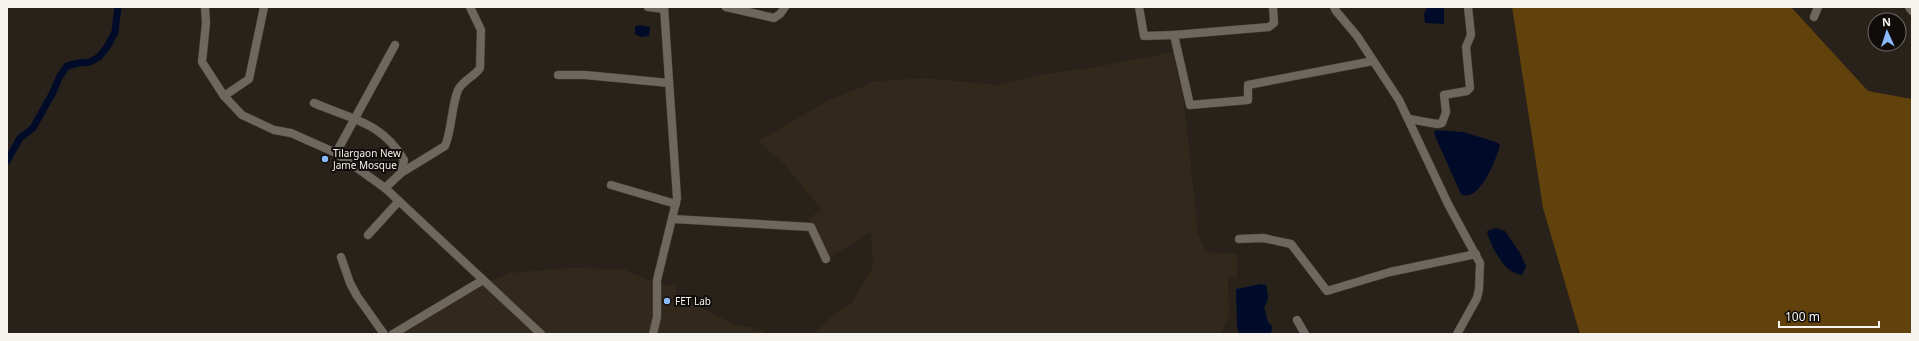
<svg xmlns="http://www.w3.org/2000/svg" width="1919" height="341" viewBox="0 0 1919 341" font-family="'Noto Sans',sans-serif">
<style>
.built{fill:#32281b}
.green{fill:#61410c}
.water{fill:#000b2a}
.lines{fill:none;stroke-linecap:round;stroke-linejoin:round}
.canal{stroke:#000b2a;stroke-width:7}
.minor-casing{stroke:#443e38;stroke-width:9}
.minor{stroke:#6e675e;stroke-width:8}
.poi-dot{fill:#8abafc;stroke:#0f0c09;stroke-width:1.5}
.labels{text-anchor:middle;stroke-width:4;stroke-linejoin:round;paint-order:stroke}
.poi-label{font-size:10px;fill:#f7f3ee;stroke:#0f0c09;text-anchor:start}
</style>
<rect width="100%" height="100%" fill="#28221a"/>
<g class="built">
<path d="M1173,52L1184,102L1198,233L1205,252L1237,254V277L1228,278L1229,316L1221,334H816V331L831,317L852,302L868,276L873,266L871,232L829,258L808,218L822,210L783,163L758,141L829,100L876,81L926,78L998,85L1045,74L1095,67Z"/>
<path d="M570,268L624,269L645,279L655,281V285H676V294L699,307L736,325L751,327L754,332L762,329L766,334H400L480,286L509,273Z"/>
</g>
<path class="green" d="M1512,7H1791L1868,91L1912,99V334H1580L1543,208Z"/>
<g class="water">
<path d="M1429,7L1444,8V24L1425,23L1424,14L1426,9Z"/>
<path d="M639,25L650,27L649,36L641,37L635,34V27Z"/>
<path d="M1436,130L1463,132L1496,142L1500,145C1497,158 1479,204 1461,194L1435,136L1434,132Z"/>
<path d="M1496,228L1505,231L1520,253L1526,266L1522,275C1518,274 1513,273 1510,270C1501,265 1488,240 1487,231Z"/>
<path d="M1261,284L1266,285C1268,295 1270,299 1264,307L1268,322L1272,326L1271,334H1239L1237,326L1236,289Z"/>
</g>
<g class="lines">
<path class="canal" d="M7,161L20,138L33,128L52,94L60,76L67,66L78,63L90,62L99,57L107,47L115,32L118,7"/>
<defs>
<g id="minor">
<path d="M205,7L206,23L202,62L224,96L242,115L274,130L291,133L336,153L385,188L541,334"/>
<path d="M648,7L664,9"/>
<path d="M726,7L774,18L780,14L785,7"/>
<path d="M1139,7L1144,36L1174,35L1190,105L1248,100V85L1373,61"/>
<path d="M1334,7L1336,11L1357,36L1399,100L1448,204L1480,263L1479,289L1477,298L1457,334"/>
<path d="M1909,7L1912,11"/>
<path d="M1814,17L1818,7"/>
<path d="M1174,35L1269,27L1274,23L1273,7"/>
<path d="M558,75H585L669,83"/>
<path d="M224,96L249,79L264,7"/>
<path d="M314,103C351,119 382,122 404,160L401,173L385,188"/>
<path d="M1409,119L1437,124L1442,123L1446,112L1444,95L1467,91L1470,88L1466,47L1471,35L1468,7"/>
<path d="M336,153L395,45"/>
<path d="M401,173L445,146C452,130 451,108 458,90C463,80 474,77 480,68L481,30L470,7"/>
<path d="M611,185L676,204"/>
<path d="M673,219L811,227L826,259"/>
<path d="M368,235L399,201"/>
<path d="M1239,239L1263,238L1291,244L1327,291L1390,272L1476,254"/>
<path d="M341,257L350,283L357,296L384,334"/>
<path d="M1297,320L1305,334"/>
<path d="M393,334L483,280"/>
<path d="M653,334L657,317V280L677,198L664,7"/>
</g>
</defs>
<use href="#minor" class="minor-casing"/>
<use href="#minor" class="minor"/>
</g>
<g class="poi-dot">
<circle cx="325" cy="159" r="4"/>
<circle cx="667" cy="301" r="4"/>
</g>
<g class="labels">
<g class="poi-label">
<text x="333" y="157">Tilargaon New<tspan x="333" dy="12">Jame Mosque</tspan></text>
<text x="675" y="305">FET Lab</text>
</g>
</g>
<rect width="1919" height="341" fill="none" stroke="#f7f3ee" stroke-width="16"/>
<g transform="translate(1887 32) rotate(357)"><circle r="19" fill="#0f0c09" stroke="#6c6865"/>
<path d="M0-3L7 15L0 10L-7 15Z" fill="#8abafc"/>
<text y="-6" font-size="11" font-weight="bold" text-anchor="middle" fill="#f7f3ee">N</text>
</g>
<path d="M1779 321v6h100v-6" fill="none" stroke="#f7f3ee" stroke-width="2"/>
<text x="1785" y="321" font-size="12" fill="#f7f3ee" stroke="#0f0c09" stroke-width="3" paint-order="stroke">100 m</text>
</svg>
